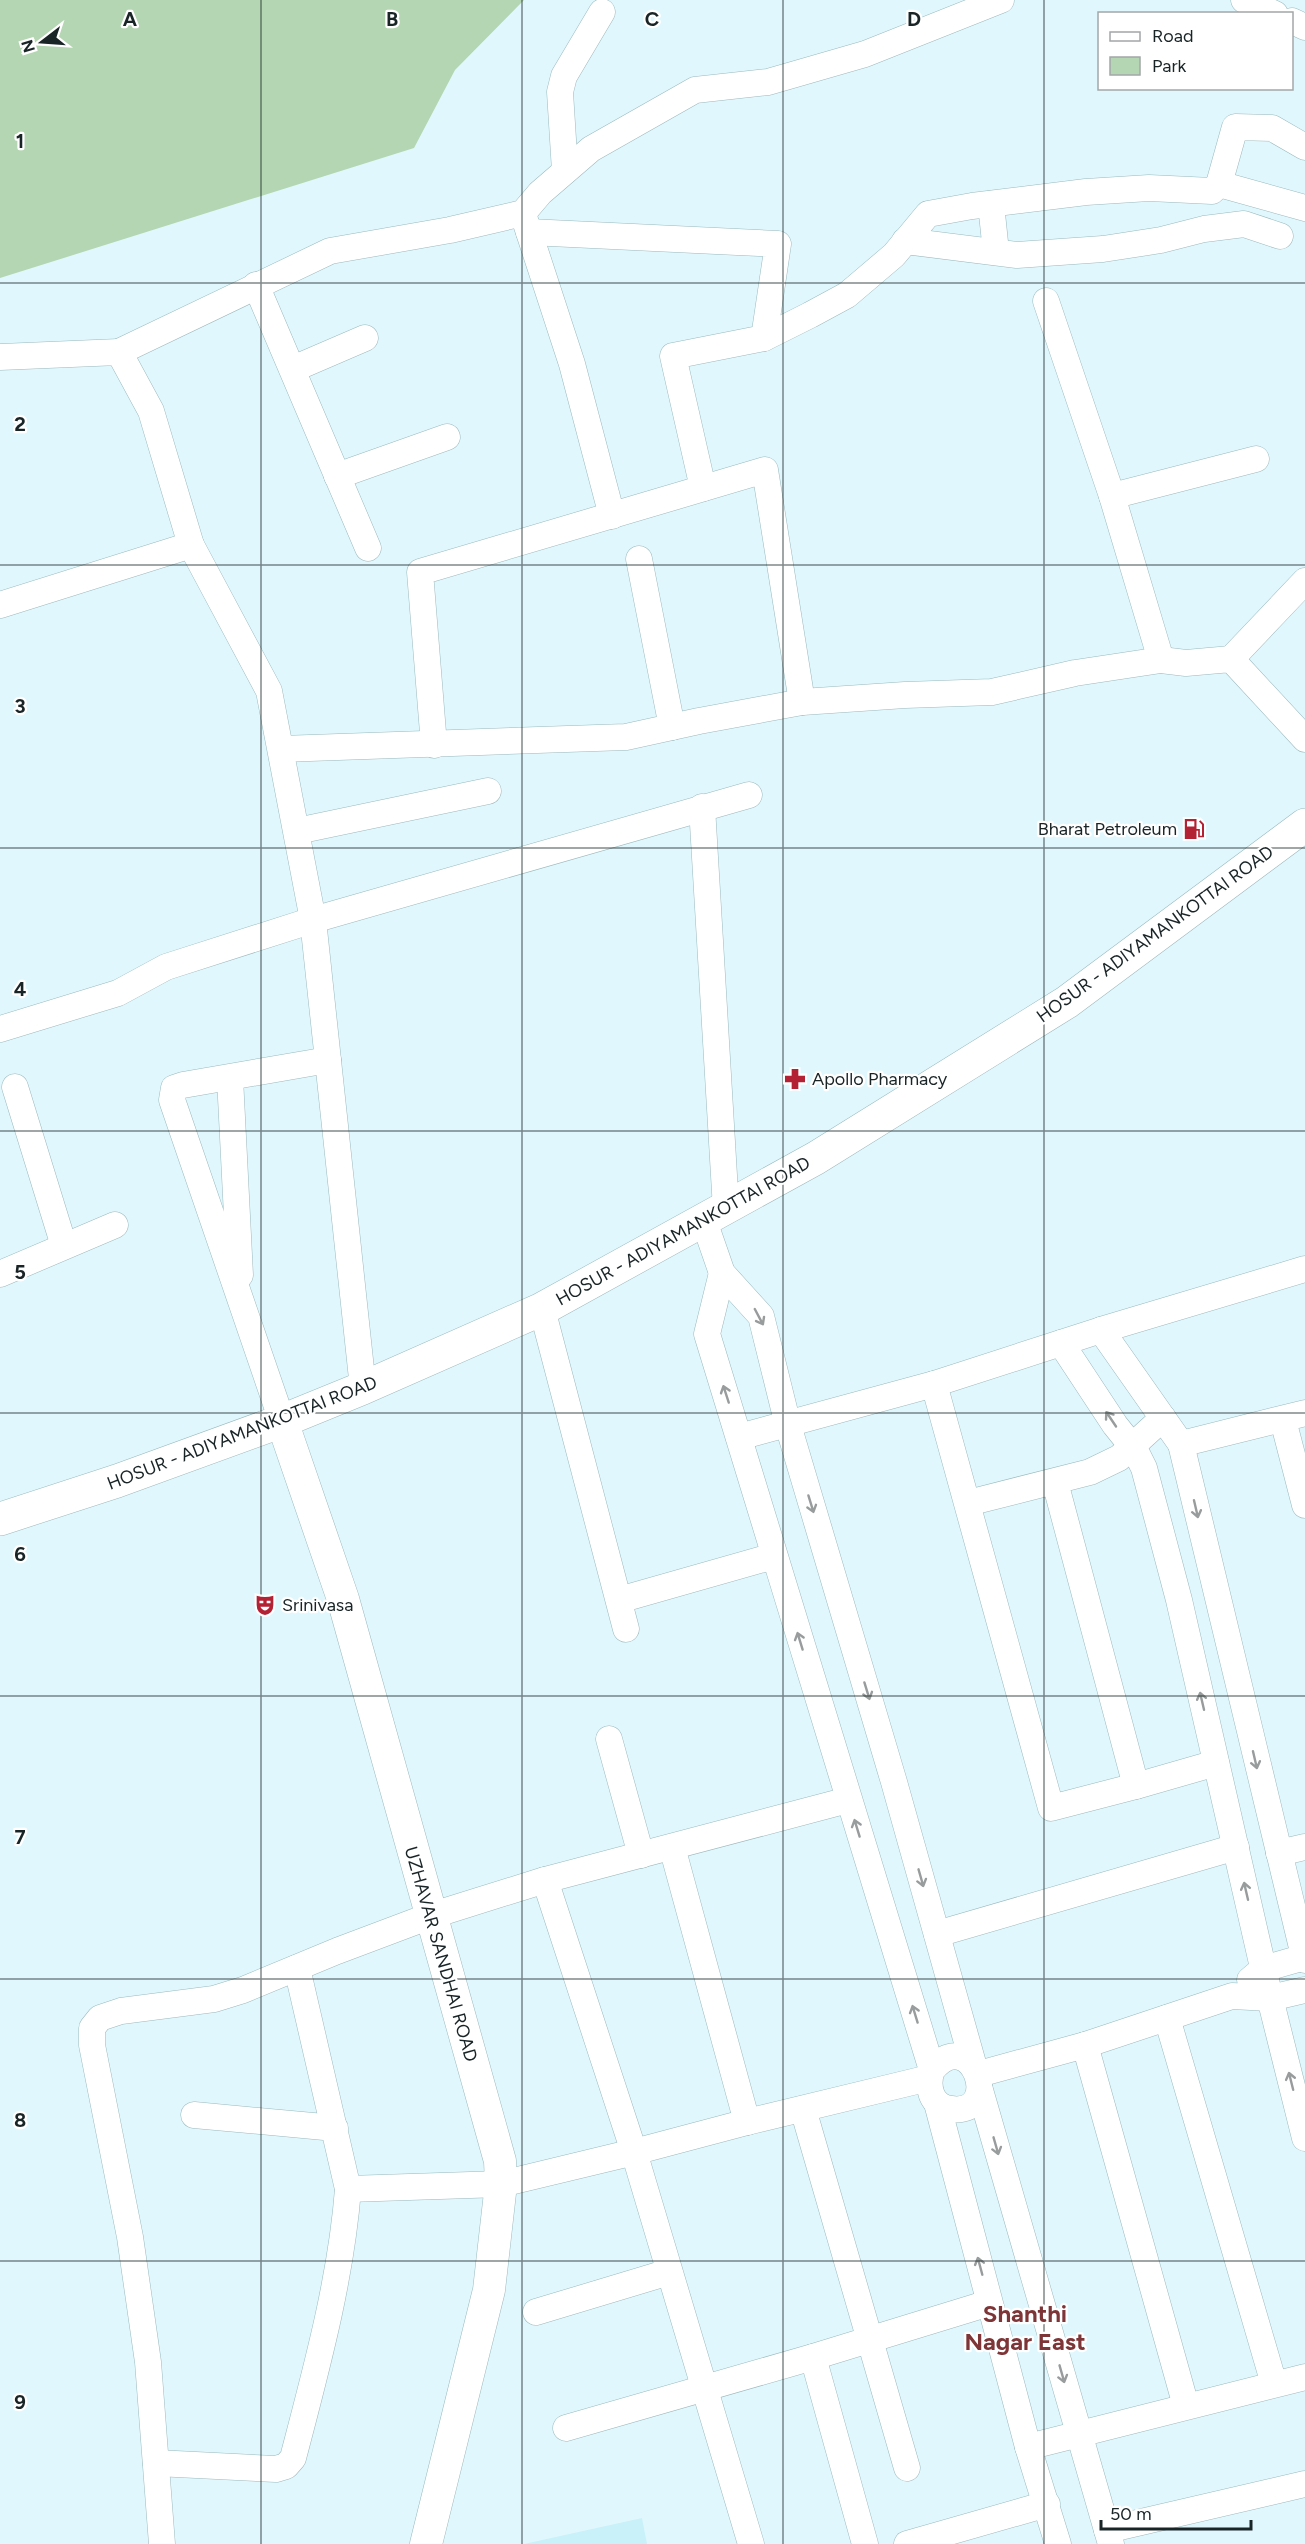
<svg xmlns="http://www.w3.org/2000/svg" width="1305" height="2544" viewBox="0 0 1305 2544" font-family="Figtree,sans-serif">
<style>
.built{fill:#c9f1f9}
.green{fill:#b4d6b2}
.lines{fill:none;stroke-linecap:round;stroke-linejoin:round}
.minor-casing{stroke:#9bb9be;stroke-width:27}
.major-casing{stroke:#9bb9be;stroke-width:33}
.highway-casing{stroke:#9bb9be;stroke-width:34}
.minor{stroke:#fff;stroke-width:26}
.major{stroke:#fff;stroke-width:32}
.highway{stroke:#fff;stroke-width:33}
.oneway{stroke:#989c9d}
.grid{fill:none;stroke:#192426;stroke-width:1.5;stroke-opacity:0.55}
.labels{text-anchor:middle;stroke-width:4.5;stroke-linejoin:round;paint-order:stroke}
.poi-label{font-size:18px;fill:#192426;stroke:#fff;text-anchor:start}
.street-label{font-size:18px;fill:#192426;stroke:#fff}
.district-label{font-size:24px;font-weight:bold;fill:#7d3537;stroke:#fff}
.grid-label{font-size:20px;text-anchor:middle;font-weight:bold;fill:#192426;stroke:#fff;stroke-width:4.5;stroke-linejoin:round;paint-order:stroke}
</style>
<rect width="100%" height="100%" fill="#e0f8fd"/>
<path class="built" d="M642,2518L647,2544H524Z"/>
<path class="green" d="M0,0H524L455,70L414,148L0,278Z"/>
<g class="lines">
<defs>
<g id="minor">
<path d="M1244,0L1275,14"/>
<path d="M1292,21L1305,27"/>
<path d="M565,171L560,92L564,76L602,12"/>
<path d="M1219,184L1305,208"/>
<path d="M991,204L996,252"/>
<path d="M524,217L572,364L612,516"/>
<path d="M529,232L778,244L764,338"/>
<path d="M905,241L1017,255L1103,249L1161,240L1204,229L1244,224L1280,236"/>
<path d="M256,285L368,548"/>
<path d="M1046,301L1112,496L1161,660"/>
<path d="M119,352L330,251L450,230L523,213L540,193L591,149L695,90L768,82L865,54L1001,0"/>
<path d="M0,357L119,352L151,411L191,545"/>
<path d="M293,369L365,338"/>
<path d="M337,476L447,437"/>
<path d="M703,488L673,356L764,338L810,315L847,295L894,255L928,214L972,206L1086,192L1149,188L1212,191L1219,184L1235,127L1272,128L1305,147"/>
<path d="M1112,496L1256,459"/>
<path d="M639,559L672,727"/>
<path d="M0,605L191,545L269,691L313,920L363,1388"/>
<path d="M1231,659L1305,581"/>
<path d="M434,745L420,572L765,470L802,702"/>
<path d="M281,749L626,737L699,721L802,702L905,695L992,692L1075,673L1161,660L1186,663L1231,659L1305,739"/>
<path d="M702,807L726,1209"/>
<path d="M297,831L488,791"/>
<path d="M0,1029L118,993L166,967L313,920L749,795"/>
<path d="M230,1078L240,1275"/>
<path d="M15,1087L64,1246"/>
<path d="M704,1221L722,1273L761,1316L788,1425L894,1782L974,2067"/>
<path d="M722,1273L707,1334L932,2070C926,2086 931,2107 951,2109C1005,2116 972,2022 932,2070"/>
<path d="M0,1274L115,1225"/>
<path d="M542,1309L626,1629"/>
<path d="M1101,1330L1181,1444L1305,1960"/>
<path d="M1061,1343L1115,1425L1135,1450L1144,1468L1179,1600L1270,1998L1305,2138"/>
<path d="M934,1384L1051,1808L1136,1786"/>
<path d="M1283,1420L1305,1505"/>
<path d="M282,1421L172,1100L174,1088L183,1085L328,1060"/>
<path d="M739,1437L934,1384L1101,1330L1305,1269"/>
<path d="M1181,1444L1305,1413"/>
<path d="M1055,1482L1136,1786L1216,1763"/>
<path d="M968,1503L1090,1472L1119,1458L1163,1418"/>
<path d="M619,1600L774,1556"/>
<path d="M609,1739L641,1855"/>
<path d="M672,1847L747,2122"/>
<path d="M1279,1853L1305,1847"/>
<path d="M545,1880L634,2152L751,2544"/>
<path d="M937,1934L1236,1847"/>
<path d="M1250,1980L1263,1969L1305,1957"/>
<path d="M1167,2018L1274,2384"/>
<path d="M1085,2045L1186,2406"/>
<path d="M979,2074L1085,2045L1232,1996L1270,1998L1305,1990"/>
<path d="M980,2090L1111,2544"/>
<path d="M937,2103L1028,2447L1058,2544"/>
<path d="M803,2109L907,2468"/>
<path d="M194,2115L335,2128"/>
<path d="M348,2189L501,2184L634,2152L747,2122L929,2078"/>
<path d="M536,2312L669,2272"/>
<path d="M813,2357L865,2544"/>
<path d="M566,2428L813,2357L989,2303"/>
<path d="M1028,2447L1305,2377"/>
<path d="M156,2463L276,2469L286,2466L293,2458C316,2370 341,2280 348,2189L297,1968"/>
<path d="M1107,2530L1305,2484"/>
<path d="M162,2544L148,2362L130,2237L92,2045V2028L100,2018L121,2011L214,1999L243,1990L337,1951L430,1916L545,1880L848,1800"/>
<path d="M907,2544L1047,2504"/>
</g>
<path id="major" d="M282,1421L343,1599L500,2161L501,2184L489,2290L426,2544"/>
<path id="highway" d="M0,1519L117,1481L282,1421L363,1388L542,1309L816,1158L1067,1002L1305,825"/>
</defs>
<use href="#minor" class="minor-casing"/>
<use href="#major" class="major-casing"/>
<use href="#highway" class="highway-casing"/>
<use href="#minor" class="minor"/>
<use href="#major" class="major"/>
<use href="#highway" class="highway"/>
</g>
<defs><path id="oneway-shaft" d="M-6 0H5M1.5-3L5.5 0L1.5 3" fill="none" stroke-width="1.6" stroke-linecap="round" stroke-linejoin="round" transform="scale(1.5)"/></defs>
<g class="oneway">
<use href="#oneway-shaft" transform="translate(759 1317) rotate(62)"/>
<use href="#oneway-shaft" transform="translate(726 1394) rotate(-108)"/>
<use href="#oneway-shaft" transform="translate(1111 1419) rotate(-124)"/>
<use href="#oneway-shaft" transform="translate(811 1504) rotate(73)"/>
<use href="#oneway-shaft" transform="translate(1196 1509) rotate(77)"/>
<use href="#oneway-shaft" transform="translate(800 1641) rotate(-107)"/>
<use href="#oneway-shaft" transform="translate(867 1691) rotate(73)"/>
<use href="#oneway-shaft" transform="translate(1202 1701) rotate(-103)"/>
<use href="#oneway-shaft" transform="translate(1255 1760) rotate(77)"/>
<use href="#oneway-shaft" transform="translate(857 1828) rotate(-107)"/>
<use href="#oneway-shaft" transform="translate(921 1878) rotate(74)"/>
<use href="#oneway-shaft" transform="translate(1246 1891) rotate(-103)"/>
<use href="#oneway-shaft" transform="translate(915 2014) rotate(-107)"/>
<use href="#oneway-shaft" transform="translate(1291 2081) rotate(-104)"/>
<use href="#oneway-shaft" transform="translate(996 2146) rotate(74)"/>
<use href="#oneway-shaft" transform="translate(980 2266) rotate(-105)"/>
<use href="#oneway-shaft" transform="translate(1062 2374) rotate(74)"/>
</g>
<path class="grid" d="M261,0V2544M522,0V2544M783,0V2544M1044,0V2544M0,283H1305M0,565H1305M0,848H1305M0,1131H1305M0,1413H1305M0,1696H1305M0,1979H1305M0,2261H1305"/>
<defs>
<symbol id="fuel-bare" viewBox="-9 -9 18 18"><path d="M-5.5-6h7V0h2V4h1.3V-2.5L3-4.5l.8-.8L6-3V5H2.5V1h-1V6h-7ZM-4.2-4.7v3.2H.2V-4.7Z" fill="#b32134" stroke="#fff" stroke-width="2.5" paint-order="stroke"/></symbol>
<symbol id="pharmacy-bare" viewBox="-9 -9 18 18"><path d="M-2-6h4v4h4v4h-4v4h-4v-4h-4v-4h4Z" fill="#b32134" stroke="#fff" stroke-width="2.5" paint-order="stroke"/></symbol>
<symbol id="theatre-bare" viewBox="-9 -9 18 18"><path d="M-5-5.5Q0-4 5-5.5V0Q5 5 0 6Q-5 5-5 0ZM-3.3-2.5H-1v1.5H-3.3ZM1-2.5H3.3v1.5H1ZM-2.8 1Q0 5.5 2.8 1Z" fill="#b32134" stroke="#fff" stroke-width="2.5" paint-order="stroke"/></symbol>
</defs>
<g fill-rule="evenodd">
<use href="#fuel-bare" x="1179" y="814" width="30" height="30"/>
<use href="#pharmacy-bare" x="780" y="1064" width="30" height="30"/>
<use href="#theatre-bare" x="250" y="1590" width="30" height="30"/>
</g>
<g class="labels">
<g class="poi-label">
<text x="1177" y="835" text-anchor="end">Bharat Petroleum</text>
<text x="812" y="1085">Apollo Pharmacy</text>
<text x="282" y="1611">Srinivasa</text>
</g>
<g class="street-label">
<text transform="translate(1155 934) rotate(-36)" y="6">HOSUR - ADIYAMANKOTTAI ROAD</text>
<text transform="translate(683 1231) rotate(-29)" y="6">HOSUR - ADIYAMANKOTTAI ROAD</text>
<text transform="translate(242 1433) rotate(-21)" y="6">HOSUR - ADIYAMANKOTTAI ROAD</text>
<text transform="translate(441 1954) rotate(74)" y="6">UZHAVAR SANDHAI ROAD</text>
</g>
<g class="district-label">
<text x="1025" y="2322">Shanthi<tspan x="1025" dy="28">Nagar East</tspan></text>
</g>
</g>
<g class="grid-label">
<text x="130" y="26">A</text>
<text x="392" y="26">B</text>
<text x="652" y="26">C</text>
<text x="914" y="26">D</text>
<text x="20" y="148">1</text>
<text x="20" y="431">2</text>
<text x="20" y="713">3</text>
<text x="20" y="996">4</text>
<text x="20" y="1279">5</text>
<text x="20" y="1561">6</text>
<text x="20" y="1844">7</text>
<text x="20" y="2127">8</text>
<text x="20" y="2409">9</text>
</g>
<rect x="1098" y="12" width="195" height="78" fill="#ffffff" stroke="#a3a7a8" stroke-width="1.5"/>
<rect x="1110" y="32" width="30" height="9" fill="#ffffff" stroke="#a3a7a8" stroke-width="1.5"/>
<text x="1152" y="42" font-size="18" fill="#192426">Road</text>
<rect x="1110" y="57" width="30" height="18" fill="#b4d6b2" stroke="#a3a7a8" stroke-width="1.5"/>
<text x="1152" y="72" font-size="18" fill="#192426">Park</text>
<g transform="translate(42 42) rotate(253)" stroke="#ffffff" stroke-width="4.5" paint-order="stroke">
<path d="M0-4.5L10 22L0 15L-10 22Z" fill="#192426"/>
<text y="-9" font-size="16" font-weight="bold" text-anchor="middle" fill="#192426">N</text>
</g>
<path d="M1101 2520v9h150v-9" fill="none" stroke="#192426" stroke-width="3"/>
<text x="1110" y="2520" font-size="18" fill="#192426" stroke="#ffffff" stroke-width="4.5" paint-order="stroke">50 m</text>
</svg>
